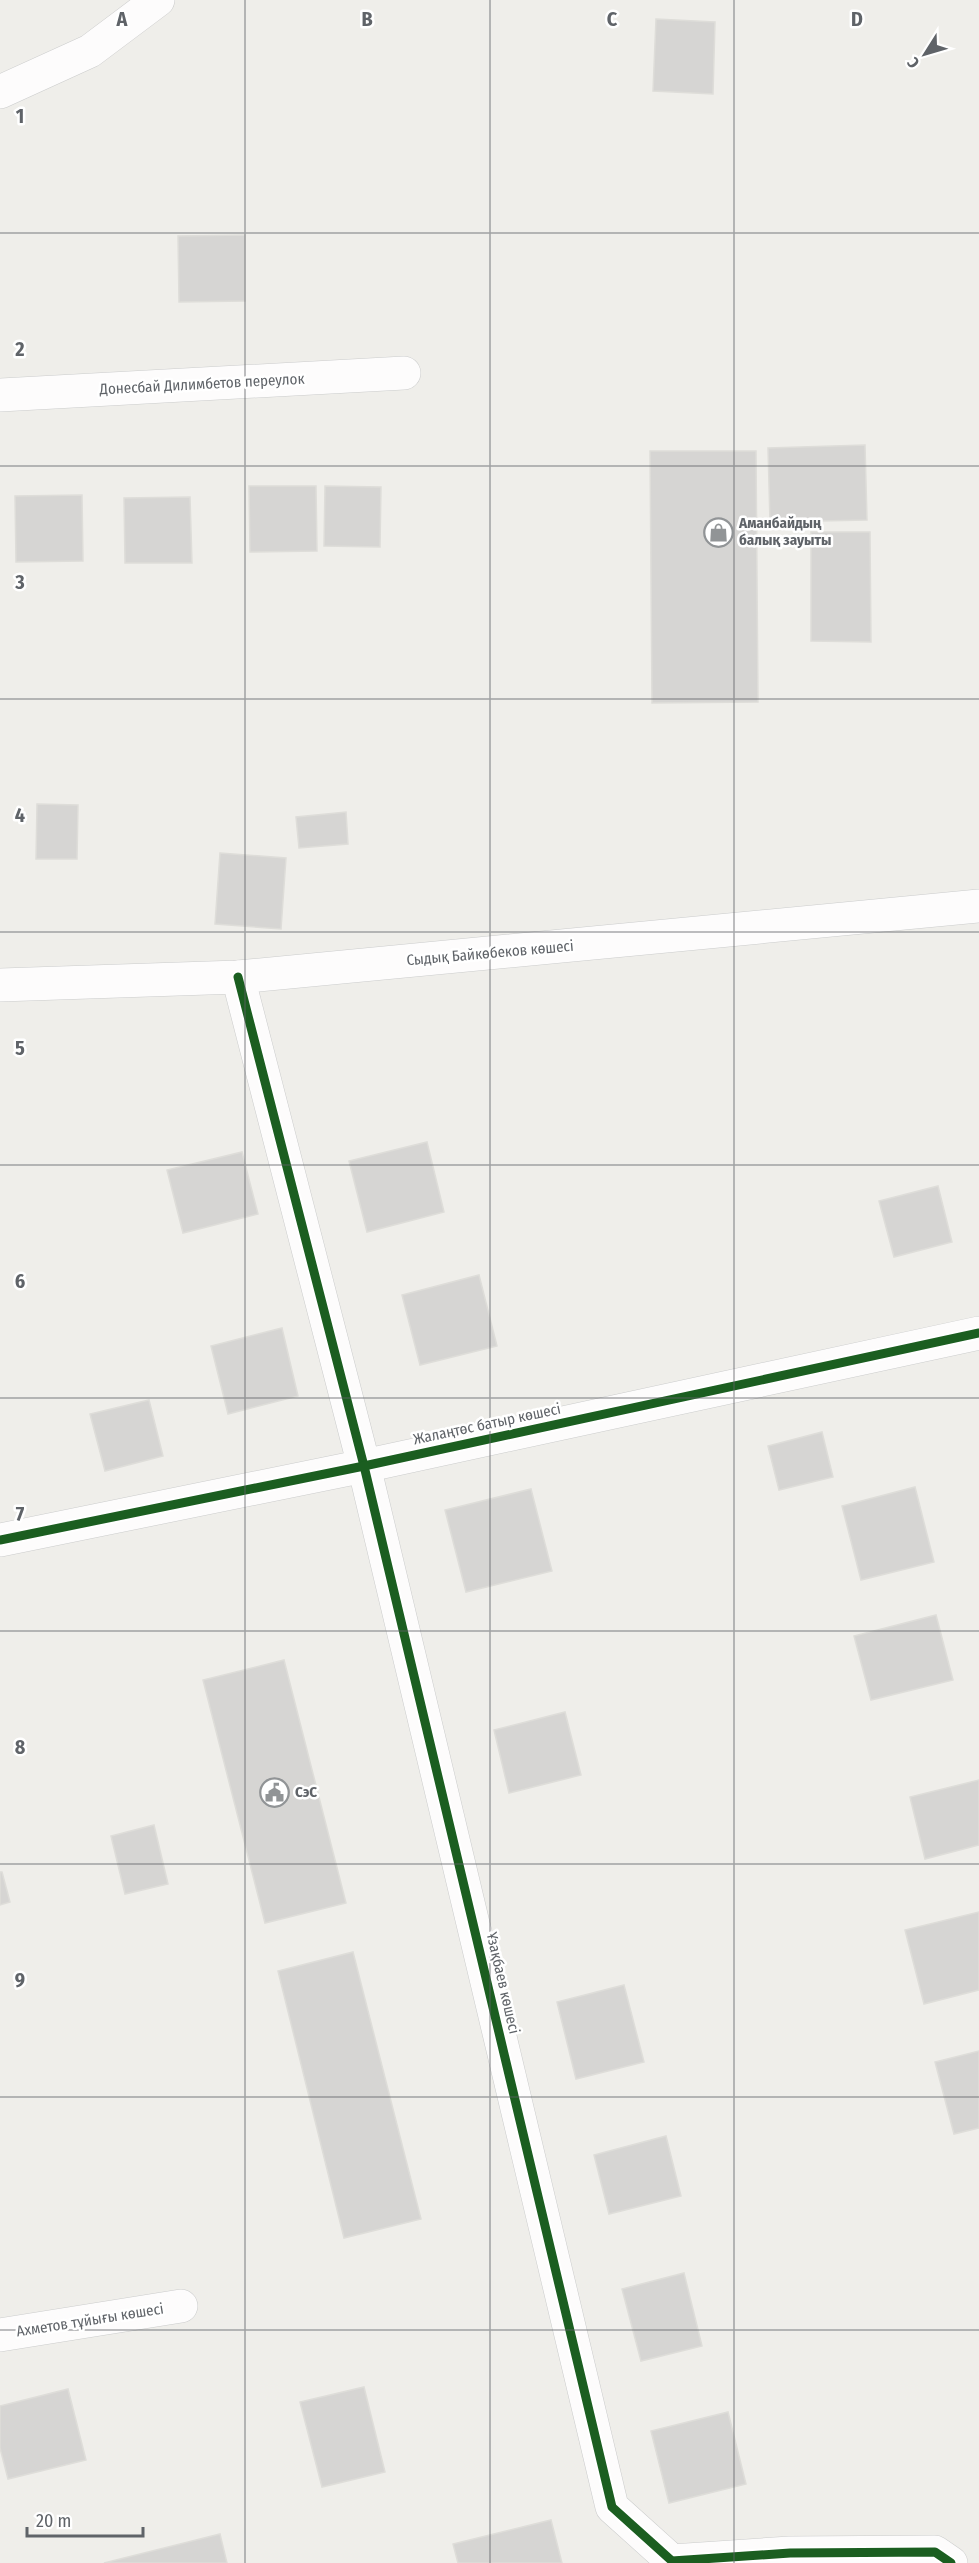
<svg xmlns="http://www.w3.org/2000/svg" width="979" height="2563" viewBox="0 0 979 2563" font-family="'Fira Sans Condensed',sans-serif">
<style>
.building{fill:#d6d5d3;stroke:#deddd9;stroke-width:1.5}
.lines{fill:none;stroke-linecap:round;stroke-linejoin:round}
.minor-casing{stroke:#cbcccc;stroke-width:34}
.minor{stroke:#fdfcfc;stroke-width:33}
.cycleway-casing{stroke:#fff;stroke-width:13}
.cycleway{stroke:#1b5e20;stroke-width:9}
.grid{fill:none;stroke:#5f6368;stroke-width:1.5;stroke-opacity:0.55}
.labels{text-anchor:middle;stroke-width:5;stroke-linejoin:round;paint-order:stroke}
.street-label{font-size:15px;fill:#5f6368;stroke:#fff}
.poi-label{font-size:15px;font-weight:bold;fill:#5f6368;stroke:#fff;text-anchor:start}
.grid-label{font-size:20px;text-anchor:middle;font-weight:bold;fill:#5f6368;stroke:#fff;stroke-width:5;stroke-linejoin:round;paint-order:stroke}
</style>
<rect width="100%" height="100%" fill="#efeeea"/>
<g class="building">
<path d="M656,19L715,22L713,94L653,91Z"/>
<path d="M245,235V301L179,302L178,236Z"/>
<path d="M865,445L867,520L770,522L768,448Z"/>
<path d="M650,451H756L758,702L652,703Z"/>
<path d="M249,486H316L317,551L250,552Z"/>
<path d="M325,486L381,487L380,547L324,546Z"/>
<path d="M82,495L83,561L16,562L15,496Z"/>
<path d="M190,497L192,563H125L124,498Z"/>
<path d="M811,532H870L871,642L811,641Z"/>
<path d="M37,804L78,805L77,859H36Z"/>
<path d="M346,812L348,844L299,848L296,817Z"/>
<path d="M220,853L286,858L281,929L215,924Z"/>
<path d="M427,1142L444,1212L367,1232L349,1161Z"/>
<path d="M242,1152L258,1214L183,1233L167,1170Z"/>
<path d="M938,1186L952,1242L894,1257L879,1201Z"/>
<path d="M479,1275L497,1346L420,1365L402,1295Z"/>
<path d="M282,1328L298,1396L228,1414L211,1346Z"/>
<path d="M149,1400L163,1456L105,1471L90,1414Z"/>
<path d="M822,1432L833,1477L779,1490L768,1446Z"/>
<path d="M915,1487L934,1562L861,1580L842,1506Z"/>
<path d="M531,1489L552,1571L466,1592L445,1510Z"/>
<path d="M936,1615L953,1680L871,1700L854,1636Z"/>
<path d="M284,1660L346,1903L265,1923L203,1680Z"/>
<path d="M565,1712L581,1775L509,1793L494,1730Z"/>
<path d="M979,1780V1845L925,1859L910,1797Z"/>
<path d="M154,1825L168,1884L125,1894L111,1836Z"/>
<path d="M0,1872H2L10,1902L0,1905Z"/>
<path d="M979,1912V1990L924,2004L905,1930Z"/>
<path d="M353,1952L421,2219L344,2238L278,1971Z"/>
<path d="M624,1985L644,2062L576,2079L557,2002Z"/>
<path d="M979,2051V2128L954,2134L935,2062Z"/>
<path d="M666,2136L681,2196L609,2214L594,2155Z"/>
<path d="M684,2273L702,2346L641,2361L622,2289Z"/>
<path d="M364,2387L385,2472L322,2487L300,2402Z"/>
<path d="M68,2389L86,2460L8,2479L0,2448V2406Z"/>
<path d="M728,2412L746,2484L669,2503L651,2431Z"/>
<path d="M551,2520L562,2563H458L453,2544Z"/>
<path d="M220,2534L227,2563H104Z"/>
</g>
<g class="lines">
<defs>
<g id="minor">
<path d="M0,92L90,51L158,0"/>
<path d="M0,395L404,373"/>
<path d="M238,977L364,1466L612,2507L672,2561L790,2553L935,2552L951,2563"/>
<path d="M0,985L238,977L979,906"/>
<path d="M0,1540L364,1466L979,1333"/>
<path d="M0,2335L181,2306"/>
</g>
</defs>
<use href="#minor" class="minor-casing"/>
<use href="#minor" class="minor"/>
<defs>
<g id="cycleway">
<path d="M238,977L364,1466L612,2507L672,2561L790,2553L935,2552L951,2563"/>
<path d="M0,1540L364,1466L979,1333"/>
</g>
</defs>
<use href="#cycleway" class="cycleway-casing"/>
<use href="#cycleway" class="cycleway"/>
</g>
<path class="grid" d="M245,0V2563M490,0V2563M734,0V2563M0,233H979M0,466H979M0,699H979M0,932H979M0,1165H979M0,1398H979M0,1631H979M0,1864H979M0,2097H979M0,2330H979"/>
<defs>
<symbol id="shop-ring" viewBox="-11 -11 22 22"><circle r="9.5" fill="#fff" stroke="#919496" stroke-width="1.5"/><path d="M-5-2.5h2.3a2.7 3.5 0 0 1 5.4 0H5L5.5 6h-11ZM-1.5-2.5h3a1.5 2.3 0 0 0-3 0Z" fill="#919496"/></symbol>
<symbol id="civic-ring" viewBox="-11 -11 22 22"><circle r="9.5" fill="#fff" stroke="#919496" stroke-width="1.5"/><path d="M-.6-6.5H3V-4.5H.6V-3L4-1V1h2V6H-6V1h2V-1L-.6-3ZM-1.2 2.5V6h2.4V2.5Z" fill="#919496"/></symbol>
</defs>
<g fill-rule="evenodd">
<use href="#shop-ring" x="702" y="516" width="33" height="33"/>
<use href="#civic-ring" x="258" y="1776" width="33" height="33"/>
</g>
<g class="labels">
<g class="street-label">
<text transform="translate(202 384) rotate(-3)" y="5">Донесбай Дилимбетов переулок</text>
<text transform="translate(490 953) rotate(-5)" y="5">Сыдық Байкөбеков көшесі</text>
<text transform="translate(487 1424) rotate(-12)" y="5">Жалаңтөс батыр көшесі</text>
<text transform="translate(503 1983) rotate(77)" y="5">Ұзақбаев көшесі</text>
<text transform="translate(90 2320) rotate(-9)" y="5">Ахметов тұйығы көшесі</text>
</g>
<g class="poi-label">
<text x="739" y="528">Аманбайдың<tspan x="739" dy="17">балық зауыты</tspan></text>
<text x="295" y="1797">СэС</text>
</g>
</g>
<g class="grid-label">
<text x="122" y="26">A</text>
<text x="367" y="26">B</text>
<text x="612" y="26">C</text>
<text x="857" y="26">D</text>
<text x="20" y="123">1</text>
<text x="20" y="356">2</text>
<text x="20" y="589">3</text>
<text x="20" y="822">4</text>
<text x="20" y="1055">5</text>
<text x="20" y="1288">6</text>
<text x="20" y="1521">7</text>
<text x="20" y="1754">8</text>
<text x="20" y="1987">9</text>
</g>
<g transform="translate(925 54) rotate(233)" stroke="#ffffff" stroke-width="4.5" paint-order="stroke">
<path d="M0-4.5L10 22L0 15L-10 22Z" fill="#5f6368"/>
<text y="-9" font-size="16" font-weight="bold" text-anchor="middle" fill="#5f6368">С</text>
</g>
<path d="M27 2527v9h116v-9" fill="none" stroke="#5f6368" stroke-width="3"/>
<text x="36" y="2527" font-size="18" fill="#5f6368" stroke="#ffffff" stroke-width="4.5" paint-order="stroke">20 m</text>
</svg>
